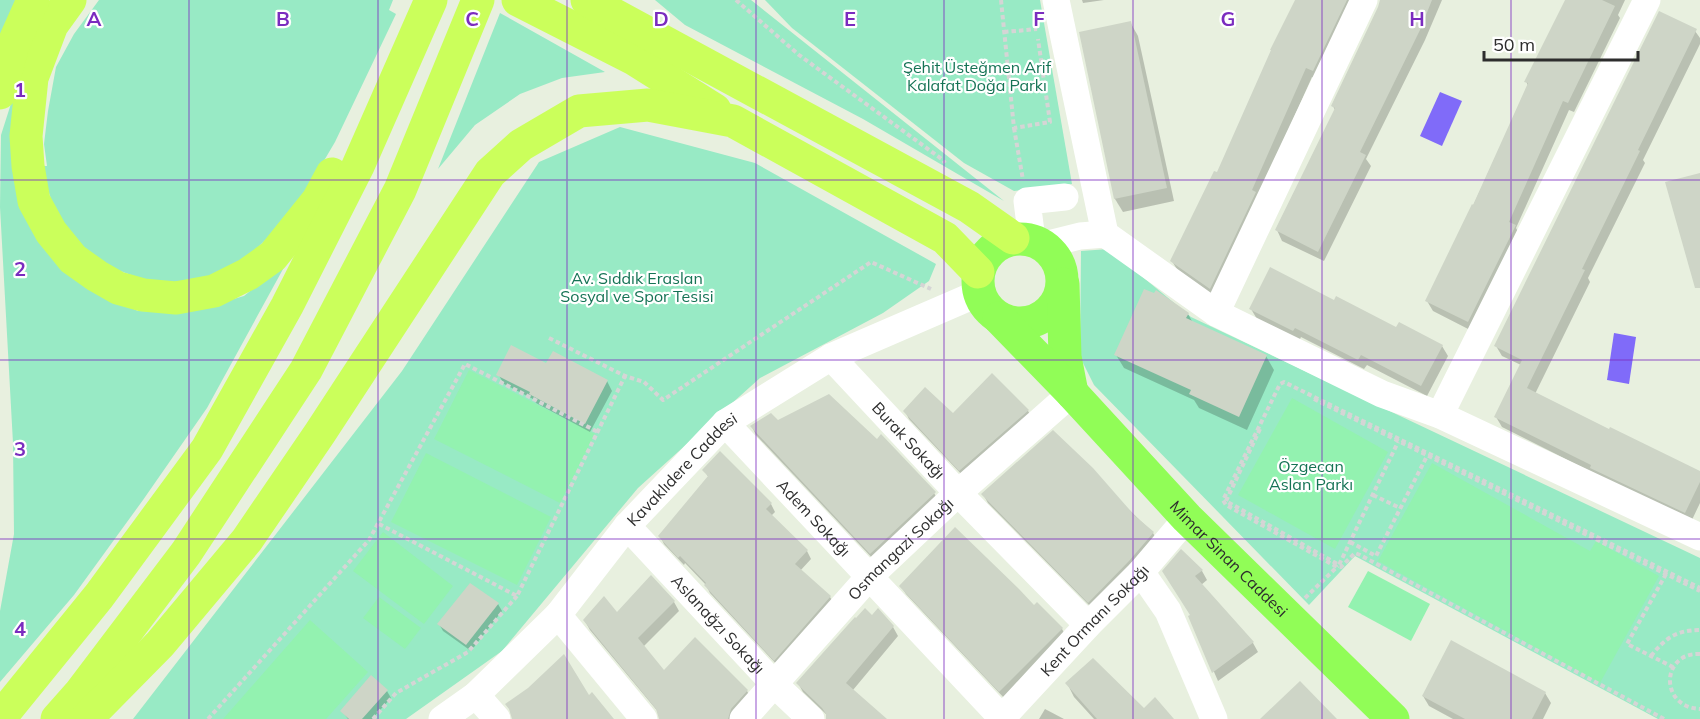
<svg xmlns="http://www.w3.org/2000/svg" width="1700" height="719" viewBox="0 0 1700 719" font-family="Mulish,sans-serif">
<style>
.green{fill:#98eac5}
.pitch{fill:#93f2b0}
.water{fill:#806bf9}
.shadow{fill:#0003}
.building{fill:#ced5c7}
.lines{fill:none;stroke-linecap:round;stroke-linejoin:round}
.path{stroke:#d5d5d5;stroke-width:4;stroke-dasharray:4.5 3;stroke-linecap:butt}
.minor{stroke:#fff;stroke-width:27}
.major{stroke:#91fd57;stroke-width:33}
.highway{stroke:#cbff5b;stroke-width:33}
.grid{fill:none;stroke:#7b2cbf;stroke-width:1.5;stroke-opacity:0.55}
.labels{text-anchor:middle;stroke-width:4.5;stroke-linejoin:round;paint-order:stroke}
.park-label{font-size:16px;fill:#157355;stroke:#fff}
.street-label{font-size:16px;fill:#2d2d2d;stroke:#fff}
.grid-label{font-size:20px;text-anchor:middle;font-weight:bold;fill:#7b2cbf;stroke:#fff;stroke-width:4.5;stroke-linejoin:round;paint-order:stroke}
</style>
<rect width="100%" height="100%" fill="#e8f0df"/>
<g class="green">
<path d="M0,0H19L0,45Z"/>
<path d="M99,0H393L389,10L396,14L335,142L292,215L255,250L229,269L194,282L155,284L99,263L58,220L40,166H47L44,144L48,111L56,67L74,34Z"/>
<path d="M655,0H751L1004,201L863,119L685,25Z"/>
<path d="M765,0H1040L1072,184L1014,191L964,163L792,28Z"/>
<path d="M500,13L605,72L562,78L520,94L475,125L438,169Z"/>
<path d="M16,88L11,150L87,287L138,311L188,312L244,296L288,260L207,408L143,500L74,595L0,682V611L14,534L13,443L0,207L1,135Z"/>
<path d="M620,127L755,163L936,264L929,281L883,313L760,378L638,488L502,651L406,719H133L402,371L539,162Z"/>
<path d="M1109,249L1191,317L1700,558V719H1658L1355,556L1309,605L1094,385L1080,357L1081,251Z"/>
</g>
<g class="pitch">
<path d="M469,370L595,434L560,503L434,439Z"/>
<path d="M1292,398L1388,452L1335,549L1238,495Z"/>
<path d="M426,453L551,517L517,585L391,522Z"/>
<path d="M1432,463L1590,551L1596,541L1659,576L1600,683L1378,561Z"/>
<path d="M383,532L453,586L424,624L353,571Z"/>
<path d="M1368,571L1430,604L1411,641L1348,607Z"/>
<path d="M379,597L421,628L405,649L363,618Z"/>
<path d="M310,620L368,672L326,719H223Z"/>
</g>
<g class="water">
<path d="M1440,92L1462,101L1442,146L1420,136Z"/>
<path d="M1614,333L1636,337L1629,384L1607,380Z"/>
</g>
<g class="shadow">
<path d="M1082,0H1104L1083,3Z"/>
<path d="M1296,0H1358L1319,80L1312,77L1258,198L1216,298L1178,271L1172,261L1217,174Z"/>
<path d="M1390,0H1442L1425,40L1366,159L1371,166L1324,261L1282,241L1277,230L1335,110L1333,106Z"/>
<path d="M1566,0H1625L1618,15L1620,18L1574,112L1569,110L1516,228L1521,237L1474,332L1433,311L1427,301L1473,206L1528,86L1526,81Z"/>
<path d="M1130,22L1138,36L1174,201L1123,212L1115,199L1081,33Z"/>
<path d="M1695,31L1700,38V44L1643,160L1645,163L1588,278L1590,282L1535,394L1609,431L1700,472V503L1691,522L1502,427L1496,417L1521,365L1502,356L1496,346Z"/>
<path d="M1155,295L1188,314L1193,323L1266,356L1274,370L1247,430L1199,408L1194,400L1124,368L1116,355Z"/>
<path d="M1334,302L1397,329L1442,346L1448,356L1427,396L1367,365L1364,369L1301,337L1299,341L1257,319L1251,309Z"/>
<path d="M546,365L607,381L612,391L590,432L536,403L533,399L504,384L498,374Z"/>
<path d="M905,411L953,415L1028,411L1033,419L965,478L909,419Z"/>
<path d="M778,422L934,493L939,502L876,562L756,435L752,427Z"/>
<path d="M720,453L771,504L775,512L771,516L807,551L811,559L800,571L830,597L835,605L779,667L710,593L706,585L685,563L684,565L664,544L660,536L709,478L704,470Z"/>
<path d="M1109,490L1153,533L1158,542L1094,610L988,503L983,494Z"/>
<path d="M1181,552L1202,571L1207,580L1201,585L1253,643L1258,652L1218,681L1190,617L1192,615Z"/>
<path d="M651,577L674,602L679,611L643,647L664,672L747,691L752,700L735,719H661L660,714L590,630L585,621L617,615Z"/>
<path d="M901,586L1034,607L1037,604L1062,629L1067,638L1005,699L906,594Z"/>
<path d="M498,604L502,611L471,651L443,631L439,624Z"/>
<path d="M872,617L893,627L898,636L853,690L884,719H828L827,715L803,692L798,683Z"/>
<path d="M1067,683L1144,710L1172,719H1094L1074,697Z"/>
<path d="M387,691L391,698L372,719H348L342,711Z"/>
<path d="M1545,693L1551,703L1543,719H1453L1429,706L1423,696Z"/>
<path d="M1045,709L1064,719H1039Z"/>
</g>
<g class="building">
<path d="M1295,0H1347L1313,71L1306,68L1252,190L1256,192L1210,289L1170,261L1214,171L1217,172L1271,50H1270Z"/>
<path d="M1380,0H1432L1420,30L1360,152L1366,155L1318,252L1275,230L1335,108L1331,106L1378,7Z"/>
<path d="M1565,0H1602L1615,6L1568,103L1563,101L1509,222L1516,225L1468,322L1425,301L1472,204L1473,205L1528,83L1524,82Z"/>
<path d="M1659,11L1697,29L1638,150L1640,151L1582,269L1585,270L1527,388L1609,429L1610,427L1700,471V482L1685,513L1590,468L1591,465L1494,417L1522,360L1494,346Z"/>
<path d="M1131,21L1167,188L1114,199L1079,32Z"/>
<path d="M1700,173V288H1695L1665,182Z"/>
<path d="M1270,267L1334,300L1336,296L1396,327L1399,322L1443,345L1421,386L1361,355L1358,360L1295,328L1293,331L1249,309Z"/>
<path d="M1144,289L1154,293L1156,290L1189,313L1186,318L1267,355L1239,417L1189,394L1191,390L1114,355Z"/>
<path d="M511,345L546,363L553,351L608,380L585,424L529,394L530,392L496,375Z"/>
<path d="M992,373L1029,410L959,471L903,411L925,387L953,413Z"/>
<path d="M829,394L877,439L881,434L936,492L870,554L750,426L771,413L778,420Z"/>
<path d="M1053,430L1093,468L1135,516L1154,532L1129,561L1088,603L981,494Z"/>
<path d="M720,451L772,503L766,509L808,550L795,564L831,596L774,661L704,585L706,583L680,556L678,558L658,536L708,476L702,470Z"/>
<path d="M955,527L1019,589L1034,605L1037,602L1063,628L999,692L899,586Z"/>
<path d="M1181,549L1203,570L1195,576L1254,642L1212,673L1188,616L1190,615L1162,571Z"/>
<path d="M651,575L675,601L638,638L664,670L695,637L748,690L731,709L728,719H659L656,709L583,620L604,596L617,612Z"/>
<path d="M470,583L499,603L466,645L437,624Z"/>
<path d="M865,608L872,615L878,608L894,626L846,683L887,719H826V714L822,708L796,683L855,617L856,618Z"/>
<path d="M1451,640L1546,692L1532,719H1465L1422,696Z"/>
<path d="M564,654L589,695L592,692L614,719H512L509,709L505,704L528,688Z"/>
<path d="M1093,658L1144,708L1155,697L1174,719H1097L1065,683Z"/>
<path d="M371,675L388,690L362,719H349L340,711Z"/>
<path d="M1300,681L1337,719H1260Z"/>
</g>
<g class="lines">
<g class="path">
<path d="M736,0L799,55L943,160L945,163"/>
<path d="M1001,0L1014,128L1050,122L1038,39"/>
<path d="M1004,32L1037,29"/>
<path d="M1014,128L1023,180"/>
<path d="M549,338L625,376L644,382L663,400L871,262L931,289"/>
<path d="M1314,399L1700,591"/>
<path d="M1260,429L1226,501L1339,565L1398,442"/>
<path d="M1373,495L1400,508"/>
<path d="M379,524L517,596L625,376"/>
<path d="M1350,542L1376,556L1427,456"/>
<path d="M1666,574L1627,644L1673,667"/>
<path d="M1305,598L1338,566"/>
<path d="M1700,654C1661,652 1659,707 1700,709"/>
<path d="M1651,656C1665,638 1677,630 1700,630"/>
<path d="M208,719L369,540L465,364L598,432"/>
<path d="M373,719L396,693L468,652L517,596"/>
<path d="M1664,719L1360,555L1355,553L1341,567H1337L1226,505L1223,500L1280,384L1284,382L1700,588"/>
</g>
<g class="minor">
<path d="M1056,0L1105,234L1216,313L1382,394L1440,415L1700,537"/>
<path d="M1032,240L1027,201L1065,197"/>
<path d="M1044,245L1080,236L1105,234"/>
<path d="M1216,313L1364,0"/>
<path id="s1" d="M831,357L958,493L1088,625"/>
<path d="M1440,415L1647,0"/>
<path id="s2" d="M725,423L1002,718"/>
<path id="s3" d="M627,526L775,685L811,719"/>
<path d="M1141,572L1168,611L1214,719"/>
<path d="M558,615L644,719"/>
<path d="M476,695L497,719"/>
<path id="s4" d="M442,719L476,695L558,615L627,526L725,423L831,357L979,293"/>
<path id="s5" d="M743,719L869,577L958,493L1072,393"/>
<path id="s6" d="M1001,719L1088,625L1141,572L1187,518"/>
</g>
<g class="major">
<circle cx="1020" cy="281" r="42"/>
<path d="M1063,284L1065,357L1072,393"/>
<path id="s7" d="M999,318L1072,393L1187,518L1393,719"/>
</g>
<g class="highway">
<path d="M70,0L52,25L32,78L26,136L28,166L34,201L51,232L73,259L97,276L118,288L143,295L176,298L214,291L248,274L273,256L318,200L332,174"/>
<path d="M518,0L634,59L715,110"/>
<path d="M587,0L969,207L1013,238"/>
<path d="M0,93L13,45L33,0"/>
<path d="M0,718L99,596L207,449L287,306L358,166L431,0"/>
<path d="M57,719L80,693L186,553L306,370L400,190L478,0"/>
<path d="M86,719L160,644L247,540L320,433L490,173L521,145L579,111L648,105L733,121L945,238L978,272"/>
</g>
</g>
<path class="grid" d="M189,0V719M378,0V719M567,0V719M756,0V719M944,0V719M1133,0V719M1322,0V719M1511,0V719M0,180H1700M0,360H1700M0,539H1700"/>
<g class="labels">
<g class="park-label">
<text x="977" y="73">Şehit Üsteğmen Arif<tspan x="977" dy="18">Kalafat Doğa Parkı</tspan></text>
<text x="637" y="284">Av. Sıddık Eraslan<tspan x="637" dy="18">Sosyal ve Spor Tesisi</tspan></text>
<text x="1311" y="472">Özgecan<tspan x="1311" dy="18">Aslan Parkı</tspan></text>
</g>
<g class="street-label">
<text dy="6" stroke="none"><textPath href="#s1" startOffset="114">Burak Sokağı</textPath></text>
<text dy="6" stroke="none"><textPath href="#s4" startOffset="348">Kavaklıdere Caddesi</textPath></text>
<text dy="6" stroke="none"><textPath href="#s2" startOffset="130">Adem Sokağı</textPath></text>
<text dy="6" stroke="none"><textPath href="#s5" startOffset="232">Osmangazi Sokağı</textPath></text>
<text dy="6" stroke="none"><textPath href="#s7" startOffset="333">Mimar Sinan Caddesi</textPath></text>
<text dy="6" stroke="none"><textPath href="#s6" startOffset="136">Kent Ormanı Sokağı</textPath></text>
<text dy="6" stroke="none"><textPath href="#s3" startOffset="134">Aslanağzı Sokağı</textPath></text>
</g>
</g>
<g class="grid-label">
<text x="94" y="26">A</text>
<text x="283" y="26">B</text>
<text x="472" y="26">C</text>
<text x="661" y="26">D</text>
<text x="850" y="26">E</text>
<text x="1039" y="26">F</text>
<text x="1228" y="26">G</text>
<text x="1417" y="26">H</text>
<text x="20" y="97">1</text>
<text x="20" y="276">2</text>
<text x="20" y="456">3</text>
<text x="20" y="636">4</text>
</g>
<path d="M1484 51v9h154v-9" fill="none" stroke="#2d2d2d" stroke-width="3"/>
<text x="1493" y="51" font-size="18" fill="#2d2d2d" stroke="#ffffff" stroke-width="4.5" paint-order="stroke">50 m</text>
</svg>
